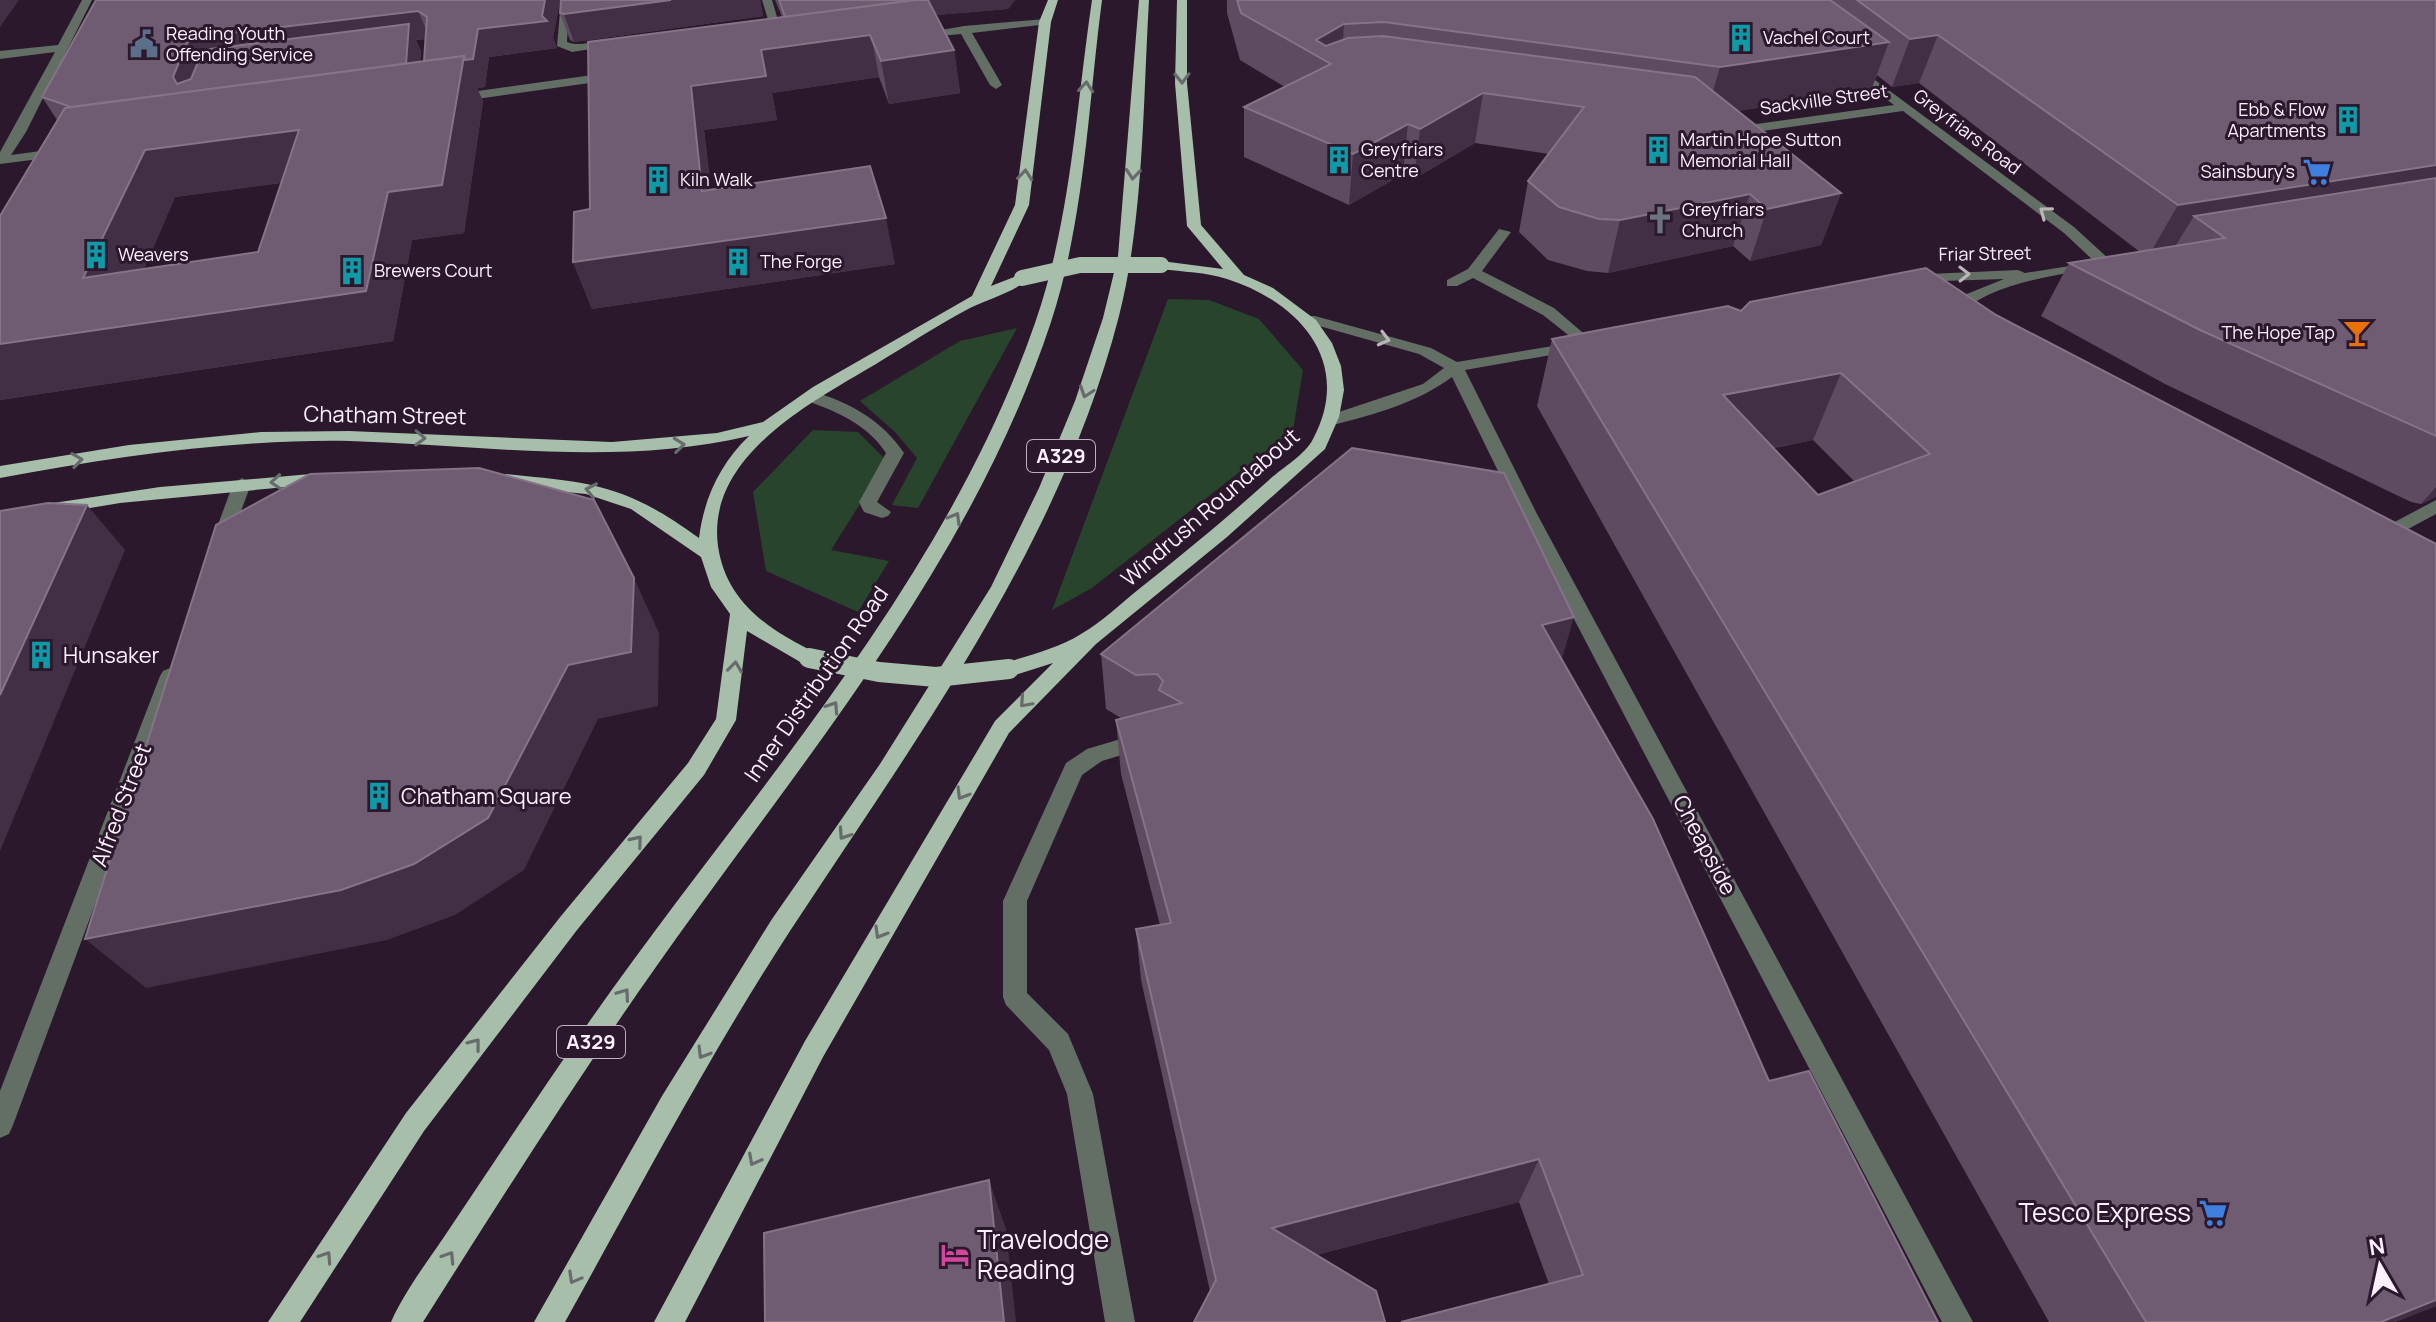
<svg xmlns="http://www.w3.org/2000/svg" width="2436" height="1322" viewBox="0 0 2436 1322" font-family="Manrope,sans-serif">
<style>
.green{fill:#28442d}
.lines{fill:none;stroke-linecap:round;stroke-linejoin:round}
.minor{fill:#636e65;fill-rule:evenodd}
.major{fill:#a6beaa;fill-rule:evenodd}
.major-bridge-far1{stroke:#a6beaa;stroke-width:16}
.major-bridge{stroke:#a6beaa;stroke-width:20}
.wall{fill:#5e4a61;fill-rule:evenodd}
.shaded-wall{fill:#422f45}
.building{fill:#6f5c72;stroke:#857387;stroke-width:2;fill-rule:evenodd}
.oneway{stroke:#686b6b}
.oneway2{stroke:#b8b6b9}
.labels{text-anchor:middle;stroke-width:6;stroke-linejoin:round;paint-order:stroke}
.far-poi-label{font-size:18px;fill:#fdf0fd;stroke:#2b182c;text-anchor:start}
.far-street-label{font-size:18px;fill:#fdf0fd;stroke:#2b182c}
.shield{fill:#2b182c;stroke:#beafbe;stroke-width:2}
.shield-label{font-size:20px;font-weight:bold;fill:#fdf0fd}
.street-label{font-size:22px;fill:#fdf0fd;stroke:#2b182c}
.poi-label{font-size:22px;fill:#fdf0fd;stroke:#2b182c;text-anchor:start}
.near-poi-label{font-size:26px;fill:#fdf0fd;stroke:#2b182c;text-anchor:end}
</style>
<rect width="100%" height="100%" fill="#2b182c"/>
<g class="green">
<path d="M1168,299L1209,300L1259,319L1303,370L1293,430L1092,588L1052,610Z"/>
<path d="M1017,328L918,508L892,505L917,458L895,432L860,401L960,341Z"/>
<path d="M813,430L858,432L887,461L831,550L889,561L858,612L766,571L753,492Z"/>
</g>
<g class="lines">
<g class="minor">
<path d="M82,0H92L26,132L11,155L63,148L70,152L63,156L0,164V152L55,52L0,59V51L58,45Z"/>
<path d="M561,0H574L569,4L567,42C583,49 603,35 618,43L616,45L572,52L557,46Z"/>
<path d="M762,0H772L785,44L775,42Z"/>
<path d="M1045,19L1051,22L1049,24L972,33L1002,85L996,89L990,85L961,34L919,38L913,35L964,26Z"/>
<path d="M1852,63L2074,227L2110,260V266L2098,264L2091,269C2057,275 2020,280 1988,295C1973,302 1959,314 1942,310V304L2004,279L1911,282L1906,281V275L2018,270L2025,273L2095,262L2064,233L1903,111L1749,133L1728,126L1734,122L1749,125L1894,105L1848,70V64Z"/>
<path d="M614,72L618,73V79L456,102L450,98L456,94Z"/>
<path d="M1499,229L1511,232L1482,271L1554,308L1596,344L1588,349L1582,346L1574,351L1465,370L1537,514L1973,1322H1942L1519,514L1452,377C1419,402 1373,415 1333,425L1325,420L1327,416L1423,384L1444,368L1419,354L1305,322V316H1315L1431,348L1457,362L1577,342L1543,315L1473,278L1457,286H1447V280L1468,269Z"/>
<path d="M810,391C848,401 882,420 904,453L877,502L891,512L888,516L882,518L864,512L859,502L886,453C867,424 836,411 804,400L802,396Z"/>
<path d="M242,478L251,484L230,541L221,547L215,545L212,541L233,484Z"/>
<path d="M2436,500V514L2384,542H2372L2369,538L2372,534Z"/>
<path d="M170,668L177,671L180,676L13,1125L9,1134L0,1138V1091L160,676L163,671Z"/>
<path d="M1144,732L1151,734L1155,740L1151,746L1102,761L1082,775L1027,901V993L1068,1034L1093,1094L1135,1322H1105L1067,1094L1049,1050L1006,1005L1003,997V901L1066,763L1087,749Z"/>
</g>
<g class="major">
<path d="M1048,0H1058L1051,22L1029,205L991,286L1022,274L1029,278C1015,292 988,299 970,308C938,325 907,345 876,364C812,402 706,456 718,546C726,602 769,630 816,653L819,658L816,663H802L747,631L736,720L704,775L577,930L424,1131L300,1322H268L406,1113L561,916L688,763L716,719L730,614L711,587L701,557L631,509L586,494L506,486L497,480L506,474C595,483 624,484 699,538C704,498 720,464 749,436C617,467 483,445 350,441C232,439 115,457 0,478V466L129,445L261,432L349,431L612,442L717,433L763,422L813,387L972,296L1015,205L1039,22Z"/>
<path d="M1092,0H1102C1088,107 1085,218 1051,322C978,543 831,725 696,911C599,1044 511,1183 423,1322H391C406,1288 432,1256 452,1225C497,1157 543,1089 589,1022C747,796 943,588 1035,323C1071,220 1076,108 1092,0Z"/>
<path d="M1139,0H1149C1143,102 1144,217 1119,316C1060,545 917,737 790,931C708,1057 638,1191 565,1322H534L662,1096L772,919L880,764L991,587L1039,488L1075,401L1103,318L1118,256Z"/>
<path d="M1177,0H1187V83L1201,225L1244,275L1273,288L1316,320L1332,343L1341,366L1344,390L1339,417L1325,449L1227,537L1096,644L1009,733L823,1057L685,1322H654L805,1041L995,721L1053,663L1009,677L1002,674L999,669L1002,664C1029,655 1057,649 1081,634C1102,622 1120,604 1139,589C1183,554 1227,518 1269,480C1282,468 1305,455 1313,439C1354,362 1299,302 1227,279C1206,272 1183,272 1161,269L1154,265L1161,261L1223,269L1187,226L1175,83Z"/>
<path d="M322,473L328,475L331,479L328,483L120,503L0,523V511L160,487Z"/>
</g>
<path class="major-bridge-far1" d="M1022,278L1080,265H1161"/>
<path class="major-bridge" d="M809,658L879,672L936,677L1009,669"/>
</g>
<g class="wall">
<path d="M96,0H560L553,38L557,48L489,57L485,87L477,88L483,101L464,233L412,240L393,341L0,400V216L57,120L42,97ZM426,39L424,61L420,62L421,51L416,40ZM281,183L258,252L144,269L175,197Z"/>
<path d="M561,0H760L763,16L574,42L570,40L560,13Z"/>
<path d="M775,0H1015L1008,9L936,15L954,50L960,93L889,104L879,77L772,93L777,120L704,130L711,190L895,264L592,309L573,262L590,209L782,17Z"/>
<path d="M1227,0H2436V497L2421,504L2411,502L2165,384L2041,316L2069,263L2140,252L1919,83L1892,87L1877,75L1871,90L1738,111L1841,193L1821,245L1750,261L1733,246L1608,273L1587,271L1548,260L1519,232L1528,181L1549,154L1475,143L1414,179L1403,174L1349,205L1244,157V107L1285,87L1240,60L1227,13Z"/>
<path d="M1741,311L1996,315L2436,544V1306L2395,1322H2049L1537,406L1552,339ZM1813,440L1854,481L1818,495L1774,448Z"/>
<path d="M1101,654L1561,659L1769,1081L1938,1322L1549,1284L1519,1202L1316,1255L1210,1291L1141,980L1136,929L1160,925L1121,774L1116,720L1121,718L1106,709Z"/>
</g>
<g class="shaded-wall">
<path d="M0,0H19L0,27Z"/>
<path d="M545,0H560L553,38L557,48L489,57L485,87L477,88L483,101L464,233L412,240L393,341L0,400V344L145,150L299,130L324,177L175,197L119,327L388,192L436,94L478,29L542,16Z"/>
<path d="M671,0H760L763,16L574,42L564,14Z"/>
<path d="M920,0H1015L1008,9L926,16L871,35L879,77L772,93L777,120L704,130L716,237L702,191L691,86L761,50Z"/>
<path d="M418,11L430,38L416,40L421,51L418,96L102,140L173,77L187,43L196,37Z"/>
<path d="M1344,24L1341,72L1331,64L1316,40Z"/>
<path d="M1938,35L1919,83L1892,87L1910,39Z"/>
<path d="M1889,42L1871,90L1706,116L1720,67Z"/>
<path d="M954,50L960,93L889,104L881,61Z"/>
<path d="M1483,93L1475,143L1414,179L1420,129Z"/>
<path d="M1408,124L1403,174L1349,205L1353,154Z"/>
<path d="M2436,165V211L2194,216L2171,253L2148,257L2178,205Z"/>
<path d="M1841,193L1821,245L1750,261L1767,209Z"/>
<path d="M1750,194L1733,246L1608,273L1620,220Z"/>
<path d="M886,218L895,264L592,309L573,262Z"/>
<path d="M1841,373L1813,440L1700,462L1723,395Z"/>
<path d="M2436,487V497L2421,504Z"/>
<path d="M87,505L125,550L0,851V695Z"/>
<path d="M634,578L659,633L658,706L598,719L524,870L455,915L387,940L146,988L85,939L568,665Z"/>
<path d="M1574,617L1558,673L1542,625Z"/>
<path d="M1539,1159L1519,1202L1269,1267L1272,1228Z"/>
<path d="M989,1180L1006,1229L1016,1322H1004Z"/>
<path d="M2436,1300V1306L2395,1322H2381Z"/>
</g>
<g class="building">
<path d="M96,0H545L542,16L547,21L478,29L473,59L465,60L464,56L424,61L427,17L418,11L196,37L187,43L173,77L177,84L191,79L203,50L409,24L406,64L71,107L42,97Z"/>
<path d="M561,0H671L564,14L560,13Z"/>
<path d="M779,0H916L785,17Z"/>
<path d="M916,0H928L954,50L881,61L870,35L761,50L766,76L691,86L702,191L870,166L886,218L573,262L574,212L590,209L588,42Z"/>
<path d="M1237,0H1830L1889,42L1720,67L1384,22L1344,24L1316,40L1326,46L1348,38L1383,36L1695,77L1841,193L1767,209L1750,194L1620,220L1599,219L1559,207L1528,181L1584,107L1483,93L1420,129L1408,124L1353,154L1244,107L1331,64L1241,13Z"/>
<path d="M1857,0H2436V165L2178,205L1938,35L1910,39Z"/>
<path d="M464,56L442,185L388,192L366,291L0,344V216L65,108ZM299,130L258,252L83,278L145,150Z"/>
<path d="M2436,178V436L2200,330L2069,263L2225,238L2194,216Z"/>
<path d="M1926,268L1996,315L2436,544V1300L2381,1322H2146L1552,339L1728,306L1741,311L1750,302ZM1841,373L1930,454L1818,495L1723,395Z"/>
<path d="M1352,448L1504,473L1574,617L1542,625L1653,819L1769,1081L1809,1071L1938,1322H1401L1583,1275L1539,1159L1272,1228L1376,1291L1385,1322H1194L1216,1280L1136,929L1171,923L1116,720L1182,703L1159,690L1163,681L1157,674L1136,675L1101,654Z"/>
<path d="M479,468L594,500L634,578L631,652L568,665L488,818L414,864L341,890L85,939L216,525L310,474Z"/>
<path d="M48,503L87,505L0,695V511Z"/>
<path d="M989,1180L1004,1322H765L764,1233Z"/>
</g>
<defs><path id="oneway-chevron" d="M-2-3.5L2.5 0L-2 3.5" fill="none" stroke-width="1.6" stroke-linecap="round" stroke-linejoin="round" transform="scale(2)"/></defs>
<g class="oneway">
<use href="#oneway-chevron" transform="translate(1182 78) rotate(89)"/>
<use href="#oneway-chevron" transform="translate(1086 87) rotate(-85)"/>
<use href="#oneway-chevron" transform="translate(1133 174) rotate(95)"/>
<use href="#oneway-chevron" transform="translate(1025 175) rotate(-84)"/>
<use href="#oneway-chevron" transform="translate(1086 392) rotate(109)"/>
<use href="#oneway-chevron" transform="translate(420 438) rotate(2)"/>
<use href="#oneway-chevron" transform="translate(679 445) rotate(-6)"/>
<use href="#oneway-chevron" transform="translate(77 460) rotate(-8)"/>
<use href="#oneway-chevron" transform="translate(276 482) rotate(176)"/>
<use href="#oneway-chevron" transform="translate(591 490) rotate(-168)"/>
<use href="#oneway-chevron" transform="translate(955 518) rotate(-60)"/>
<use href="#oneway-chevron" transform="translate(735 667) rotate(-83)"/>
<use href="#oneway-chevron" transform="translate(1025 702) rotate(132)"/>
<use href="#oneway-chevron" transform="translate(833 707) rotate(-56)"/>
<use href="#oneway-chevron" transform="translate(962 794) rotate(121)"/>
<use href="#oneway-chevron" transform="translate(844 834) rotate(124)"/>
<use href="#oneway-chevron" transform="translate(637 841) rotate(-50)"/>
<use href="#oneway-chevron" transform="translate(880 933) rotate(120)"/>
<use href="#oneway-chevron" transform="translate(624 994) rotate(-55)"/>
<use href="#oneway-chevron" transform="translate(475 1044) rotate(-52)"/>
<use href="#oneway-chevron" transform="translate(703 1053) rotate(121)"/>
<use href="#oneway-chevron" transform="translate(754 1160) rotate(118)"/>
<use href="#oneway-chevron" transform="translate(326 1257) rotate(-57)"/>
<use href="#oneway-chevron" transform="translate(449 1257) rotate(-57)"/>
<use href="#oneway-chevron" transform="translate(574 1278) rotate(119)"/>
</g>
<g class="oneway2">
<use href="#oneway-chevron" transform="translate(2045 212) rotate(-143)"/>
<use href="#oneway-chevron" transform="translate(1964 274) rotate(-1)"/>
<use href="#oneway-chevron" transform="translate(1384 339) rotate(15)"/>
</g>
<defs>
<symbol id="building-bare" viewBox="-9 -9 18 18"><path d="M-4-6H4V6H1V3H-1V6H-4ZM-2.5-4.3h1.7v1.8h-1.7ZM.8-4.3h1.7v1.8H.8ZM-2.5-1h1.7V.8h-1.7ZM.8-1h1.7V.8H.8Z" fill="#0f9aa8" stroke="#2b182c" stroke-width="2.5" paint-order="stroke"/></symbol>
<symbol id="civic-bare" viewBox="-9 -9 18 18"><path d="M-.6-6.5H3V-4.5H.6V-3L4-1V1h2V6H-6V1h2V-1L-.6-3ZM-1.2 2.5V6h2.4V2.5Z" fill="#5c6f8a" stroke="#2b182c" stroke-width="2.5" paint-order="stroke"/></symbol>
<symbol id="supermarket-bare" viewBox="-9 -9 18 18"><path d="M-6-5.5h2.5l.6 2H6L4.5 2H-2.5L-4.4-4H-6ZM-1.5 3.2a1.3 1.3 0 1 0 .1 0ZM3 3.2a1.3 1.3 0 1 0 .1 0Z" fill="#3f7fe0" stroke="#2b182c" stroke-width="2.5" paint-order="stroke"/></symbol>
<symbol id="church-bare" viewBox="-9 -9 18 18"><path d="M-1.2-6h2.4v3.5h3.3v2.4h-3.3V6h-2.4V-.1h-3.3v-2.4h3.3Z" fill="#6b7280" stroke="#2b182c" stroke-width="2.5" paint-order="stroke"/></symbol>
<symbol id="bar-bare" viewBox="-9 -9 18 18"><path d="M-6-5H6L.8 .8V4.5H3.5V6h-7V4.5H-.8V.8Z" fill="#e8710a" stroke="#2b182c" stroke-width="2.5" paint-order="stroke"/></symbol>
<symbol id="hotel-bare" viewBox="-9 -9 18 18"><path d="M-6-4.5h1.5V1H6V5H4.5V3h-9V5H-6ZM-4 0a1.8 1.8 0 1 1 3.6 0ZM.5 0V-2.5h3Q6-2.5 6 0Z" fill="#d1479c" stroke="#2b182c" stroke-width="2.5" paint-order="stroke"/></symbol>
</defs>
<g fill-rule="evenodd">
<use href="#building-bare" x="1721" y="18" width="40" height="40"/>
<use href="#civic-bare" x="124" y="24" width="40" height="40"/>
<use href="#building-bare" x="2328" y="100" width="40" height="40"/>
<use href="#building-bare" x="1638" y="130" width="40" height="40"/>
<use href="#building-bare" x="1319" y="140" width="40" height="40"/>
<use href="#supermarket-bare" x="2297" y="152" width="40" height="40"/>
<use href="#building-bare" x="638" y="160" width="40" height="40"/>
<use href="#church-bare" x="1640" y="200" width="40" height="40"/>
<use href="#building-bare" x="76" y="235" width="40" height="40"/>
<use href="#building-bare" x="718" y="242" width="40" height="40"/>
<use href="#building-bare" x="332" y="251" width="40" height="40"/>
<use href="#bar-bare" x="2337" y="313" width="40" height="40"/>
<use href="#building-bare" x="21" y="635" width="40" height="40"/>
<use href="#building-bare" x="359" y="776" width="40" height="40"/>
<use href="#supermarket-bare" x="2193" y="1193" width="40" height="40"/>
<use href="#hotel-bare" x="935" y="1235" width="40" height="40"/>
</g>
<g class="labels">
<g class="far-poi-label">
<text x="166" y="40">Reading Youth<tspan x="166" dy="21">Offending Service</tspan></text>
<text x="1763" y="44">Vachel Court</text>
<text x="2326" y="116" text-anchor="end">Ebb &amp; Flow<tspan x="2326" dy="21">Apartments</tspan></text>
<text x="1680" y="146">Martin Hope Sutton<tspan x="1680" dy="21">Memorial Hall</tspan></text>
<text x="1361" y="156">Greyfriars<tspan x="1361" dy="21">Centre</tspan></text>
<text x="2295" y="178" text-anchor="end">Sainsbury's</text>
<text x="680" y="186">Kiln Walk</text>
<text x="1682" y="216">Greyfriars<tspan x="1682" dy="21">Church</tspan></text>
<text x="118" y="261">Weavers</text>
<text x="760" y="268">The Forge</text>
<text x="374" y="277">Brewers Court</text>
<text x="2335" y="339" text-anchor="end">The Hope Tap</text>
</g>
<g class="far-street-label">
<text transform="translate(1824 100) rotate(-8)" y="6">Sackville Street</text>
<text transform="translate(1967 132) rotate(37)" y="6">Greyfriars Road</text>
<text transform="translate(1985 254) rotate(-1)" y="6">Friar Street</text>
</g>
<g class="shield">
<rect x="1027" y="440" width="68" height="32" rx="6"/>
<rect x="557" y="1026" width="68" height="32" rx="6"/>
</g>
<g class="shield-label">
<text x="1061" y="463">A329</text>
<text x="591" y="1049">A329</text>
</g>
<g class="street-label">
<text transform="translate(385 415) rotate(1)" y="8">Chatham Street</text>
<text transform="translate(1210 507) rotate(-41)" y="8">Windrush Roundabout</text>
<text transform="translate(816 684) rotate(-55)" y="8">Inner Distribution Road</text>
<text transform="translate(121 805) rotate(-69)" y="8">Alfred Street</text>
<text transform="translate(1705 845) rotate(62)" y="8">Cheapside</text>
</g>
<g class="poi-label">
<text x="63" y="663">Hunsaker</text>
<text x="401" y="804">Chatham Square</text>
</g>
<g class="near-poi-label">
<text x="2191" y="1222">Tesco Express</text>
<text x="977" y="1249" text-anchor="start">Travelodge<tspan x="977" dy="30">Reading</tspan></text>
</g>
</g>
<g transform="translate(2380 1266) rotate(351)" stroke="#2b182c" stroke-width="6" paint-order="stroke">
<path d="M0-6L14 30L0 20L-14 30Z" fill="#fdf0fd"/>
<text y="-12" font-size="22" font-weight="bold" text-anchor="middle" fill="#fdf0fd">N</text>
</g>
</svg>
